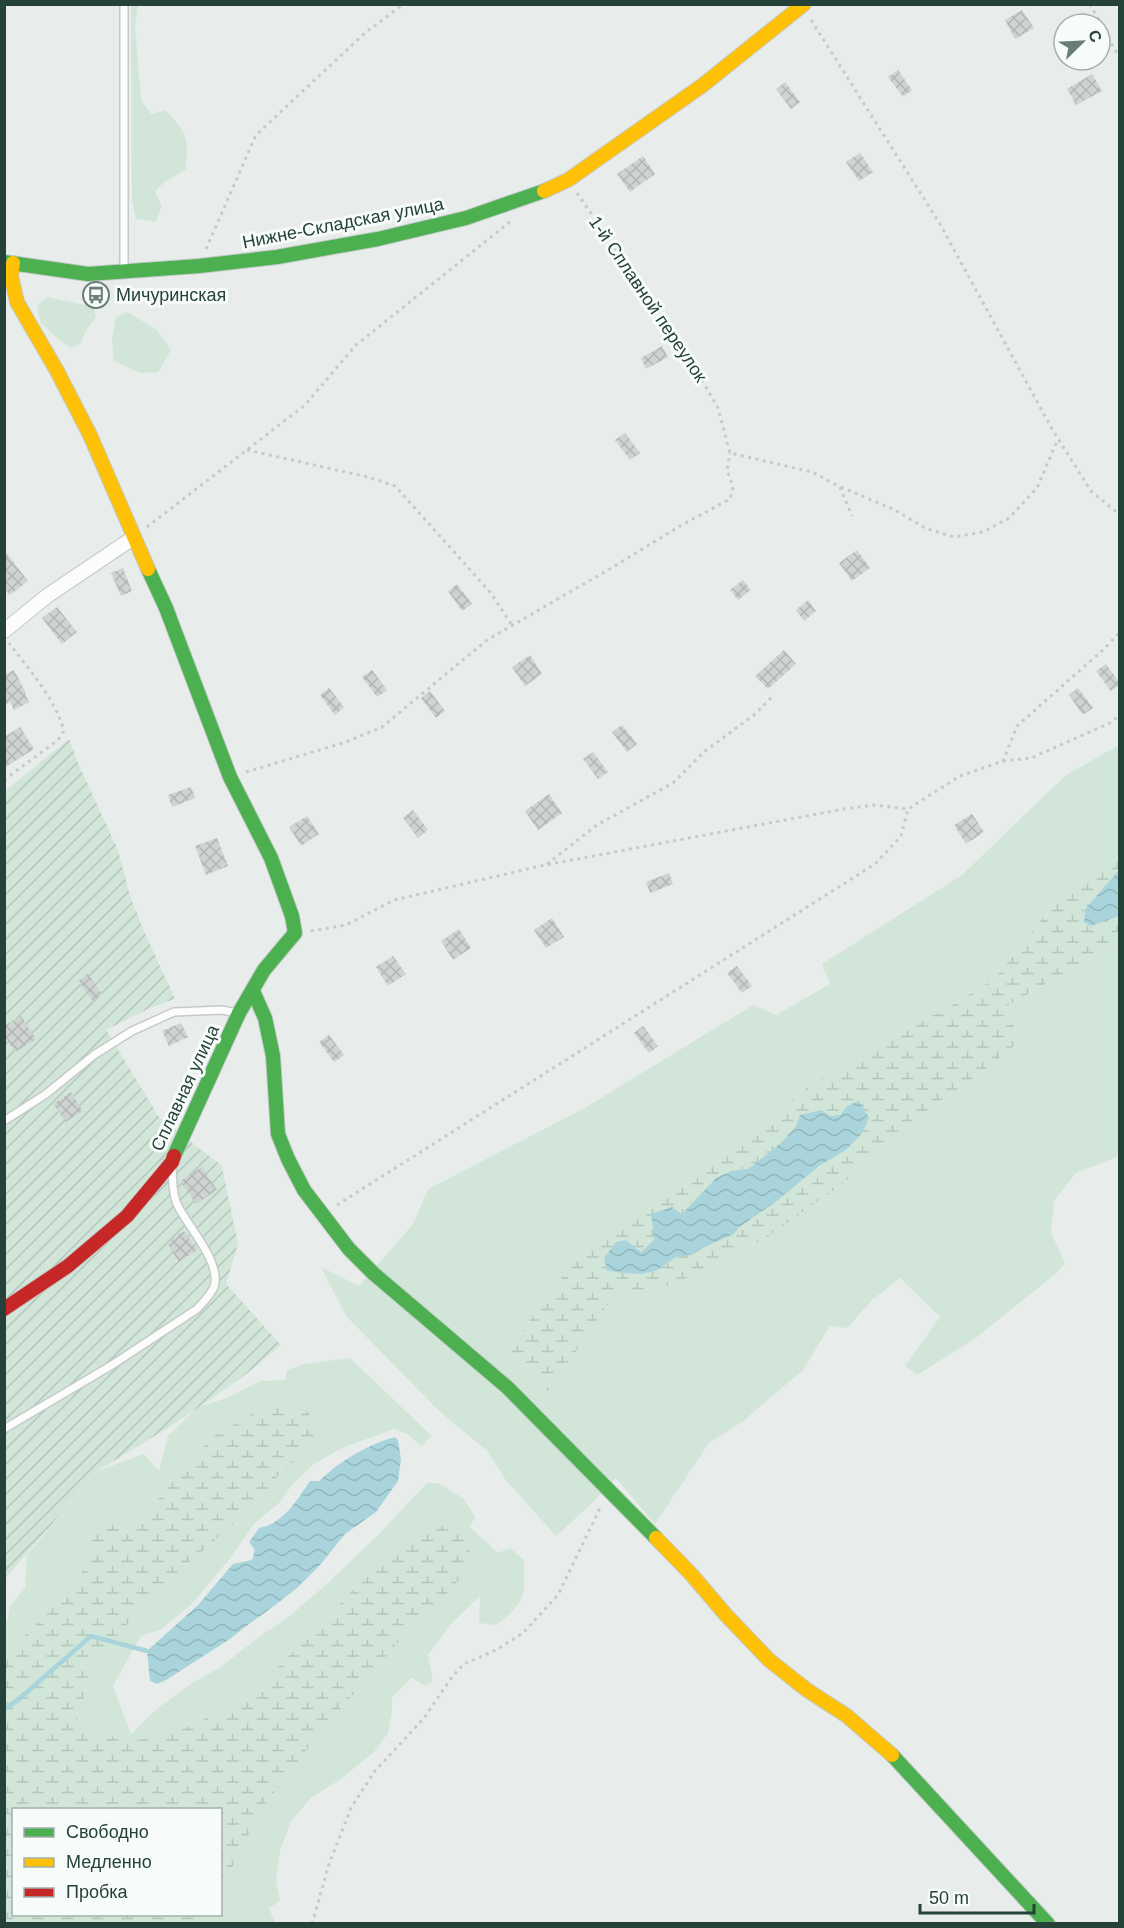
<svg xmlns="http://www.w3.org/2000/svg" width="1124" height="1928" viewBox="0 0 1124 1928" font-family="Arial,sans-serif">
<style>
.grass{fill:#d1e6d8;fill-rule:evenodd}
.wetland{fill:url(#wetland-marsh);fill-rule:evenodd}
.garden{fill:url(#garden-furrows)}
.water{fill:url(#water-waves)}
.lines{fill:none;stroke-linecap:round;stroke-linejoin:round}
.stream{stroke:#a9d4db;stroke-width:4.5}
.building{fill:url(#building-cross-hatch)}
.lane-casing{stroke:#c5cac8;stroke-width:10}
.street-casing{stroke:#c5cac8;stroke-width:16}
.fast-casing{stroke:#c3cbc8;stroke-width:16}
.slow-casing{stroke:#c3cbc8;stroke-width:16}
.jam-casing{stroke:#c3cbc8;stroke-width:16}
.path{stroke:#c3ccca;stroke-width:3;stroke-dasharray:3 4.5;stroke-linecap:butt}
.lane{stroke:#fcfcfc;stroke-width:7}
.street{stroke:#fcfcfc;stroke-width:14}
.fast{stroke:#4caf50;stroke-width:14}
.slow{stroke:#ffc107;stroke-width:14}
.jam{stroke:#c62828;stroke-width:14}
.labels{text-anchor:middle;stroke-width:6;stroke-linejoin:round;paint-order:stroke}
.street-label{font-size:18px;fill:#24423a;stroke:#f7fbf9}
.poi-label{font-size:18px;fill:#24423a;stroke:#f7fbf9;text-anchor:start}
</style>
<defs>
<pattern id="wetland-marsh" width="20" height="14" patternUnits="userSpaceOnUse" patternTransform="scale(1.5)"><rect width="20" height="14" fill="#d1e6d8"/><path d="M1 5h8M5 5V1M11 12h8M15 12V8" fill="none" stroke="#b3c6ba"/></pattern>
<pattern id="garden-furrows" width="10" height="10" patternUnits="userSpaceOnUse" patternTransform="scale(1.5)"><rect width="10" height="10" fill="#d1e6d8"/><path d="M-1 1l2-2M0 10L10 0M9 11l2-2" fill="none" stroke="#b3c6ba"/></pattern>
<pattern id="water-waves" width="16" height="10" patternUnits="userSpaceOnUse" patternTransform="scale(1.5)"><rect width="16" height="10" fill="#a9d4db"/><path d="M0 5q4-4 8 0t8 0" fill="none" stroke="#91b7bd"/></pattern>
<pattern id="building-cross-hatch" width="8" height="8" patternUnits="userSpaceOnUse" patternTransform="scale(1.5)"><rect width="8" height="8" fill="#cfd4d2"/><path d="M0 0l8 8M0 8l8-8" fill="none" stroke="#b2b7b5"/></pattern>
</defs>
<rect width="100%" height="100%" fill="#e8edeb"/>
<g class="grass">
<path d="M131,5H138L135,25L141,100L151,114L165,110C188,134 188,136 186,169C175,177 162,181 155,192L162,206L156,222L136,219L132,201Z"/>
<path d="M48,297L94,307L96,317L86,330L81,343L72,348L58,339L40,322L37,305Z"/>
<path d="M127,312L156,329L171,350L158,372L140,373L114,361L112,338L116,317Z"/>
<path d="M1119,745V857L1063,893L994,979L957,1002L872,1049L808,1087L728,1150L638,1209L573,1262L508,1350L549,1392L614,1295L668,1286L710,1268L769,1236L845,1182L899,1130L979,1074L1019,1041L1005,1007L1090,958L1119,942V1156L1076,1173L1054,1201L1051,1232L1065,1264L1054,1275L976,1338L917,1375L905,1366L940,1317L900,1278L872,1300L847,1328L830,1326L803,1370L742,1422L709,1443L655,1524L616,1478L589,1506L556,1536L505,1479L487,1451L439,1411L346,1316L321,1267L359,1286L413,1224L428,1189L583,1109L753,1005L776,1015L830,984L822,964L962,875L1066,775Z"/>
<path d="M350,1358L431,1435L422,1447L407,1434L394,1429L342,1448L314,1464L292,1485L280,1502L253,1525L231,1557L192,1604L160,1630L141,1636L113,1686L131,1734L159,1707L194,1682L221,1667L259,1637L287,1618L328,1583L379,1534L427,1483H438L464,1499L475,1517L470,1527L498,1553L510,1548L524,1560C525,1596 526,1603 496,1625L479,1623L480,1596L451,1624L428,1655L433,1681L426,1686L412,1678L392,1697V1713L388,1733L374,1752L341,1779L311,1798L291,1821L280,1851L276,1879L280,1901L269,1908L275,1923H5L4,1622H7L10,1606L25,1588L27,1555L97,1471L144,1454L159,1471L168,1436L198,1407L227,1398L260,1381L285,1380L287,1370L304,1364ZM14,1810H220V1914H14Z"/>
</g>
<g class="wetland">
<path d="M1119,857V870L1085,909L1084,922L1107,920L1119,916V942L1090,958L1005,1007L1020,1041L979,1074L899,1130L845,1182L769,1236L709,1268L668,1286L614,1295L549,1392L508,1350L573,1262L638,1209L728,1150L808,1087L872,1049L957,1002L994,979L1063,893ZM859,1102L846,1150L819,1166L777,1201L738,1228L734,1234L705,1247L691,1255L676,1257L656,1271L641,1274L620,1273L607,1270L626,1240L641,1252L731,1171L748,1169L782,1142L796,1126L840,1115L847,1106Z"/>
<path d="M291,1406L308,1412L317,1431L314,1446L281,1472L246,1514L168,1580L93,1661L75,1729L134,1741L179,1731L248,1698L358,1585L422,1531L437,1525L454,1529L467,1542L471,1555L468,1568L438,1604L400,1640L322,1730L264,1805L221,1889L220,1810H14V1914L212,1915L209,1923H5V1652L19,1641L79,1582L97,1524L135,1526L211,1438L258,1410Z"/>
</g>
<path class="garden" d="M69,739L78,763L118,850L130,896L144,931L175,999L152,1007L106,1030L159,1117L222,1166L238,1244L226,1284L281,1345L240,1379L168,1428L97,1471L5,1579V791Z"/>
<g class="water">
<path d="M1119,870V916L1091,926L1084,922L1085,909Z"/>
<path d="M859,1101L869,1118L862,1133L846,1150L819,1166L777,1201L738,1228L734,1234L705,1247L691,1255L676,1257L656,1271L641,1274L620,1273L607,1270L604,1258L616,1242L626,1240L641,1252L654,1240L651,1214L672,1207L682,1214L716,1178L731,1171L748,1169L782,1142L796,1126L800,1115L822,1110L830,1116L840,1115L847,1106Z"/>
<path d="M395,1437L398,1440L401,1459L398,1481L376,1512L345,1534L320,1565L297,1588L274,1606L245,1627L230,1639L166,1680L157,1684L150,1681L147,1651L198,1605L233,1564L252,1560L255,1550L249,1542L259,1528C283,1524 297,1500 310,1481H319C340,1461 366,1445 395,1437Z"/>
</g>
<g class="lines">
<path class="stream" d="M4,1709L18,1700L91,1636L147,1651"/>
</g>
<g class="building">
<path d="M1022,10L1034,28L1015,39L1005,20Z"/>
<path d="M898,70L912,90L903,97L888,77Z"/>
<path d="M1092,74L1102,91L1076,105L1067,89Z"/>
<path d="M785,82L800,102L791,109L776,89Z"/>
<path d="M860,153L873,172L859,181L846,162Z"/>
<path d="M643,156L655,174L630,192L617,174Z"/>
<path d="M662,346L668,357L646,369L641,358Z"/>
<path d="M625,433L640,453L630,460L615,440Z"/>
<path d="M4,550L28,581L10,595L4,589Z"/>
<path d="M857,550L870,568L852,581L839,563Z"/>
<path d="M123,568L132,591L121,596L111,573Z"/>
<path d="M743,580L751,590L738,600L730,590Z"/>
<path d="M457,584L472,604L462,611L448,591Z"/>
<path d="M808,600L816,611L804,621L796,610Z"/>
<path d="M57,607L77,632L62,644L42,618Z"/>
<path d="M784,650L796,664L768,689L755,676Z"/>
<path d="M530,655L542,674L525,686L512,667Z"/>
<path d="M1106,664L1119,682V685L1111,691L1096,671Z"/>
<path d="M14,670L26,693L25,694L29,702L14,710L10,702L4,705V675Z"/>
<path d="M372,670L387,690L377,697L362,677Z"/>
<path d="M329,688L344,707L335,715L320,695Z"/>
<path d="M1078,688L1093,708L1083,715L1069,695Z"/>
<path d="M430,691L445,711L436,718L421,698Z"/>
<path d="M622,725L637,744L627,752L612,732Z"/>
<path d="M20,727L34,749L4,768V737Z"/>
<path d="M593,752L608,772L598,779L583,759Z"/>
<path d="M191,787L195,798L172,807L168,795Z"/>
<path d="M549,794L562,813L538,830L525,811Z"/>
<path d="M413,810L428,830L418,838L403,818Z"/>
<path d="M972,814L984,832L966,844L954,825Z"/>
<path d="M307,816L319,834L301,846L289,827Z"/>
<path d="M217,838L228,866L206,875L195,846Z"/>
<path d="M669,873L673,884L650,893L646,882Z"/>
<path d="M552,918L564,937L546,948L534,930Z"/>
<path d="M459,929L471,948L453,960L441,941Z"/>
<path d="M393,956L406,974L388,986L376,967Z"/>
<path d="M737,966L752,986L742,993L727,973Z"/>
<path d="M88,974L102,994L93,1001L78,981Z"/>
<path d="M21,1016L36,1039L15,1052L4,1035V1026Z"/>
<path d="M181,1023L188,1037L169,1046L162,1031Z"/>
<path d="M643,1026L658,1046L649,1053L634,1033Z"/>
<path d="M329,1035L344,1055L334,1062L319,1042Z"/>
<path d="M71,1092L83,1111L66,1122L53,1104Z"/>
<path d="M202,1167L217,1190L196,1204L180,1181Z"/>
<path d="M184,1231L197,1250L179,1262L167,1243Z"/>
</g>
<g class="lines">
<defs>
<g id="lane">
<path d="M124,269V4"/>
<path d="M4,1121L46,1094L94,1055L132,1031L174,1012L222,1010L237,1013"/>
<path d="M4,1429L112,1365L197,1309C203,1302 210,1296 214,1287C222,1262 187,1226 177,1204C172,1194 173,1179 172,1168"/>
</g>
<path id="street" d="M4,631L47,596L133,538"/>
<g id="fast">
<path d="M4,262L88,274L199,266L277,257L378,239L466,218L544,191"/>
<path d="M148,569L166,608L230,777L271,858L292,916L295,933L264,970L239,1013L174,1156"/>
<path d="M253,991L265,1018L273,1056L278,1134L288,1159L304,1190L349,1249L374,1274L508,1388L656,1538"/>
<path d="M892,1755L1048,1924"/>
</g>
<g id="slow">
<path d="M544,191L568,180L703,85L804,4"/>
<path d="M13,263L11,276L17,302L57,371L90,435L148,569"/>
<path d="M656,1538L691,1574L726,1615L769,1660L807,1690L847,1716L892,1755"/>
</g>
<path id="jam" d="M4,1309L68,1266L127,1216L172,1162L174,1156"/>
</defs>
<use href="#lane" class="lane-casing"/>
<use href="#street" class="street-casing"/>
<use href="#fast" class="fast-casing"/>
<use href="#slow" class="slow-casing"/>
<use href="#jam" class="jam-casing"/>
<g class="path">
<path d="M1090,4L1120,59"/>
<path d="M811,20L940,224L1052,429L1091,491L1120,515"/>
<path d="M577,193L680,342L718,408L730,453L812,472L840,487L852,516"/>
<path d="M206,249L256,135L366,32L404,4"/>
<path d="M247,450L368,477L395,486L490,592L512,625"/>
<path d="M841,487L895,510L925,528L954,537L983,532L1009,518L1037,488L1058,439"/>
<path d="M147,527L305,405L356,345L511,221"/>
<path d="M1003,761L1031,758L1110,723L1120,715"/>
<path d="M246,772L346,742L382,727L487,640L608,570L680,526L730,499L733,487L727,470L730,453"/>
<path d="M4,780L58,740L64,731C55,698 29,670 9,643"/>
<path d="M547,864L597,825L673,783L705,751L754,715L773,696"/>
<path d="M311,931L346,925L394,900L545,865L844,809L874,805L908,809L960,776L1003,761L1017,726L1103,650L1120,632"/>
<path d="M337,1205L875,864L901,836L908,809"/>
<path d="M312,1924L329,1864L351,1808L374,1772L424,1718L452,1677L464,1664L496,1650L523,1633L558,1595L601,1506"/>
</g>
<use href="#lane" class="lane"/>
<use href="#street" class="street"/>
<use href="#fast" class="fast"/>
<use href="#slow" class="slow"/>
<use href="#jam" class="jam"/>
</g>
<defs>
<symbol id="bus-ring" viewBox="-11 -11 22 22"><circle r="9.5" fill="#f7fbf9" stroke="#697e78" stroke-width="1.5"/><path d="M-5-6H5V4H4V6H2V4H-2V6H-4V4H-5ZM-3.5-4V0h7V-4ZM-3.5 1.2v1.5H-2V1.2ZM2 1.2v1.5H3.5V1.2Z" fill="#697e78"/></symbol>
</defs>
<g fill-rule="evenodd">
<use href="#bus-ring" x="81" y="280" width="30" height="30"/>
</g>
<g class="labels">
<g class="street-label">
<text transform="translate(343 223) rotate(-11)" y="6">Нижне-Складская улица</text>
<text transform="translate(648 299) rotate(56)" y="6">1-й Сплавной переулок</text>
<text transform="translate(185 1088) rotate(-65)" y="6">Сплавная улица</text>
</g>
<g class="poi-label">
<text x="116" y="301">Мичуринская</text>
</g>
</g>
<rect width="1124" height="1928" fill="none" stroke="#24423a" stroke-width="12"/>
<rect x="12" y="1808" width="210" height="108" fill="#f7fbf9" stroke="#a3b1ad" stroke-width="1.5"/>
<rect x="24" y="1828" width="30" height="9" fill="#4caf50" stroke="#a3b1ad" stroke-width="1.5"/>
<text x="66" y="1838" font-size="18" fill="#24423a">Свободно</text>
<rect x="24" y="1858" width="30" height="9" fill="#ffc107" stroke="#a3b1ad" stroke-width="1.5"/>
<text x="66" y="1868" font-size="18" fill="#24423a">Медленно</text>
<rect x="24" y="1888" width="30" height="9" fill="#c62828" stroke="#a3b1ad" stroke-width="1.5"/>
<text x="66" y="1898" font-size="18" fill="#24423a">Пробка</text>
<g transform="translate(1082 42) rotate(66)"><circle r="28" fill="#f7fbf9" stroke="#a3b1ad" stroke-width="1.5"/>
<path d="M0-4.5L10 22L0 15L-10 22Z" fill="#697e78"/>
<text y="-9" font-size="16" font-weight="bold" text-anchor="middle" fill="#24423a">С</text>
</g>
<path d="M920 1904v9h114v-9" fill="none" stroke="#24423a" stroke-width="3"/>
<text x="929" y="1904" font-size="18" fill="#24423a" stroke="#f7fbf9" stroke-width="4.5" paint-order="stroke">50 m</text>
</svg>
